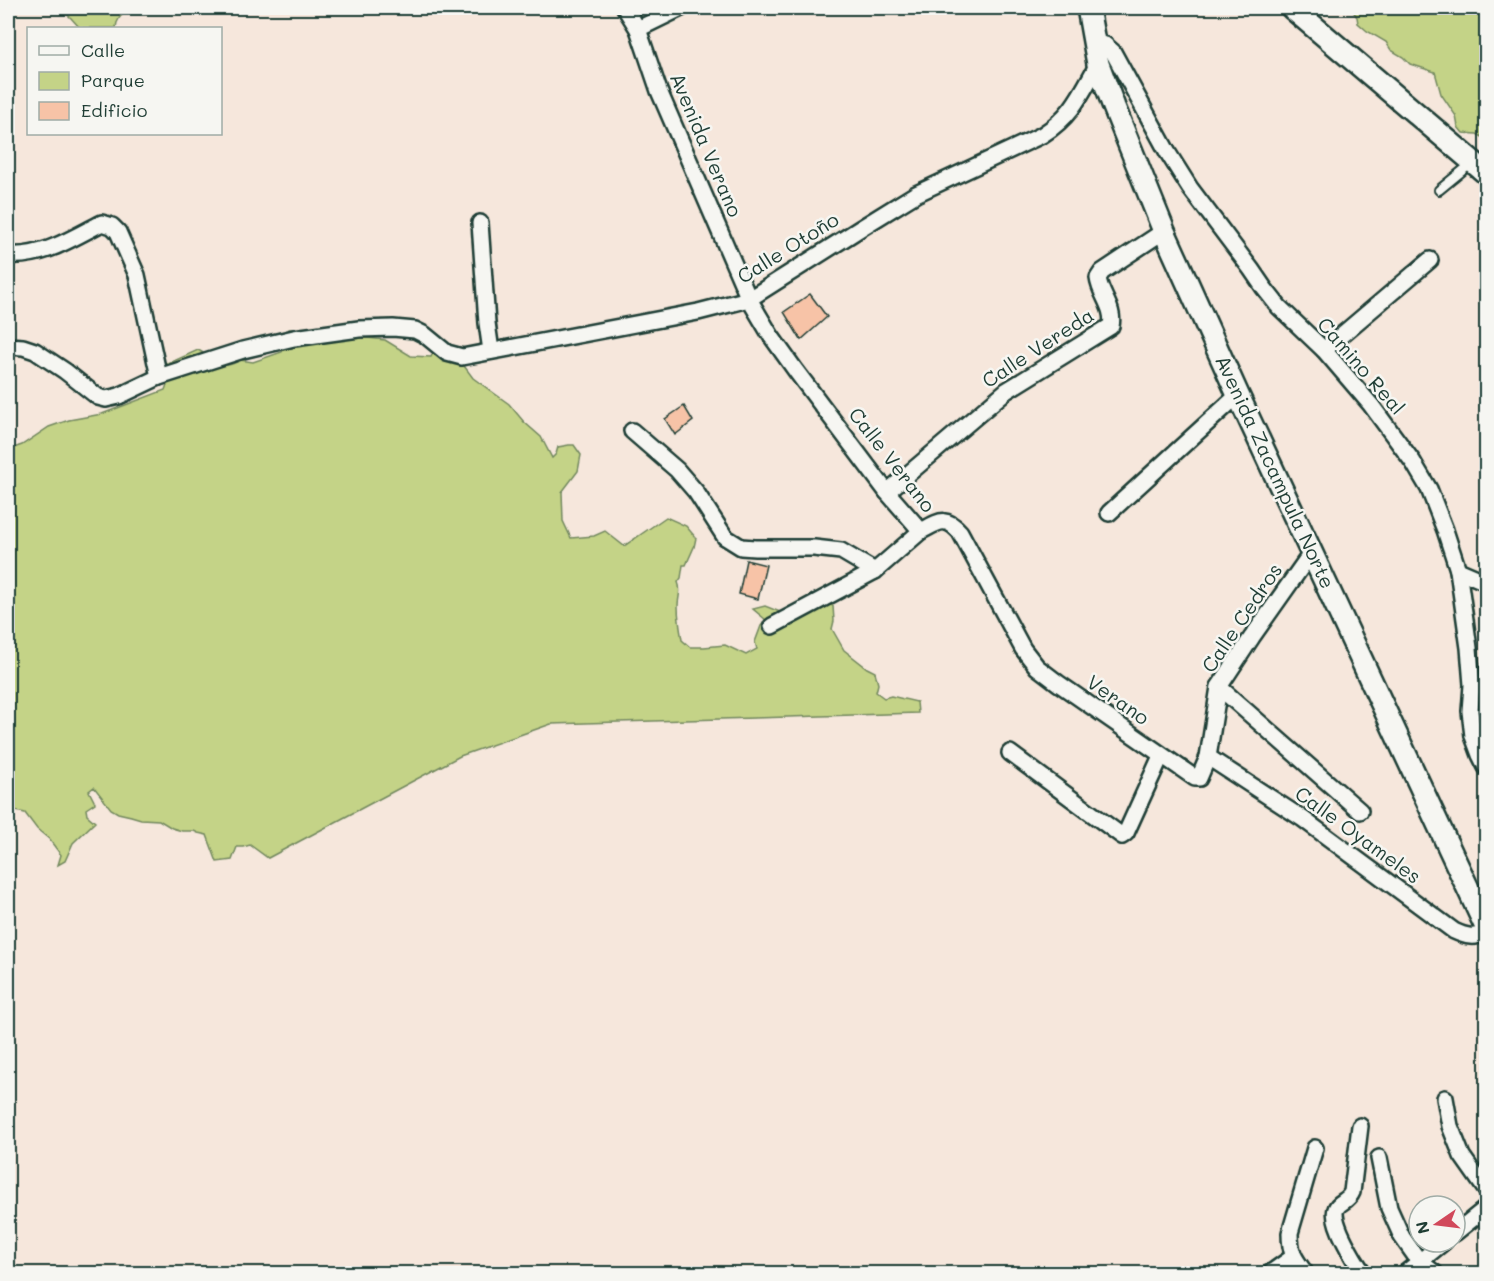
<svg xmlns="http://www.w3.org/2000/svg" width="1494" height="1281" viewBox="0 0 1494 1281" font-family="Mali,sans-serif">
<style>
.green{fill:#c4d387;stroke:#72885e;stroke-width:1.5}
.building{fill:#f7c3a7;stroke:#1f3d34;stroke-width:1.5}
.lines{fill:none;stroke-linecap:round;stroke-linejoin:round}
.lane-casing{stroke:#1f3d34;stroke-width:12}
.street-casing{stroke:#1f3d34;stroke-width:20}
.secondary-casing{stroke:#1f3d34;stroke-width:26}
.lane{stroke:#f6f6f2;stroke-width:8}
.street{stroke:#f6f6f2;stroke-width:15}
.secondary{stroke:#f6f6f2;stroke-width:21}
.labels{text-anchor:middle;stroke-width:5;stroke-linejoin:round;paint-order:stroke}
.street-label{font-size:20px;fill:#1f3d34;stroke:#f6f6f2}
</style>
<rect width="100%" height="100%" fill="#f6e7dc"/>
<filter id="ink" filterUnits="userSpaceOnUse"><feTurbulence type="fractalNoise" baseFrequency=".0167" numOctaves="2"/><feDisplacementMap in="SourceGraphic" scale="12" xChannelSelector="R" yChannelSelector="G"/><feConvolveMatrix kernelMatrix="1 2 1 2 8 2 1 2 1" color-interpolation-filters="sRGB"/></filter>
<g filter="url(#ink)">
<g class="green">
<path d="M60,8H129C123,14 116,19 116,28H80L71,18Z"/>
<path d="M1345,8H1486V139L1477,134L1463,133L1458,127L1456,116L1441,94L1435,72L1410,64L1403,57L1391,50L1386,42L1367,31L1358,23L1357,17L1351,8Z"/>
<path d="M289,329H298L302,332L342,335L385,340L411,356L431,357L437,344L459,359L473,378L509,404L524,422L541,437L552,458L556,454L558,447L569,445H574L581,455L578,471L562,492L563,521L571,538L594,536L605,531L624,546L666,517L686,526L696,538L694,547L686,565H683L681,578L678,582C682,592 678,595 678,606C678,617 680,629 682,640L690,647H704L725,645L746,655L757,649L755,642L761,626L766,620L753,609L765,606L780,612L816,598L833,606L834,621L832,629L844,650L867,668L875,672L878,684L876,692L884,698L891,696L917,702L918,713L551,724L460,756L268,858L250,845L243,847H237L232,860L217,862L207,835L198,833L194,831H182L172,828L159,820L141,819L131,816L118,813L111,809L94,787L89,791L95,803L86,809L87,815L95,822L73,843L65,861L58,865L61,855L49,839L37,829L25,813L11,810V805L8,806V450L22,445L49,427L69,420L102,414L165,390L170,377L166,363L174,361L198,350C215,359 221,373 240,360L253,362L282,352L288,342Z"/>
</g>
<g class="building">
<path d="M810,294L827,317L801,340L784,312Z"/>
<path d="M684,406L693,421L675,435L665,419Z"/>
<path d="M746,560L766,565L758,599L739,594Z"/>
</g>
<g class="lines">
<defs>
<path id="lane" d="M1439,190L1472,163"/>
<g id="street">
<path d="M625,8L638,29L659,91L749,299L771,336L796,371L887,492L921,531C939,522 945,515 960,532L1023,649L1037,667L1058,683L1195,778H1199L1208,757L1219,687L1252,637L1312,552"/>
<path d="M638,29L681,8"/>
<path d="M1094,43L1105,45L1113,52L1168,153L1190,188L1251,269L1264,288L1279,307L1324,350L1371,405L1413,462L1429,489L1445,530L1458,570L1469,648L1472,685L1470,711L1473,736L1480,755L1486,767"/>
<path d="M480,223L487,323L491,351"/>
<path d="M8,255C43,258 72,238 102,223L112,226L118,232L137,275L159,377"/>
<path d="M8,346L23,347L35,351L65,371L98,397L106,399L119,396L159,377L243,350L294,338L359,329L393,328L415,330L425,335L447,353L462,357L698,312L749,299L861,228L916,194L1042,135C1072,116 1081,94 1098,64"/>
<path d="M1324,350L1430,260"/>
<path d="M632,431L677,470L696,492L725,537L741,547L755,548H814L841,551L875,571"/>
<path d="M887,492L1006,391L1111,326C1115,308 1100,295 1098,278L1102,272L1164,231"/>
<path d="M1109,513L1238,395"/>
<path d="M1458,570L1486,582"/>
<path d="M772,626L875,571L921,531"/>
<path d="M1219,687L1360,811"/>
<path d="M1010,753L1122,836L1126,833L1161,756"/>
<path d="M1208,757L1303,819L1454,931C1467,937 1474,938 1486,933"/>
<path d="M1445,1098L1450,1126L1462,1156L1486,1190"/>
<path d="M1360,1126L1352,1192C1348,1202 1339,1201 1336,1209C1330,1221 1356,1263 1364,1274"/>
<path d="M1379,1158L1389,1208L1402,1237L1419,1261L1436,1274"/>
<path d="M1455,1233L1486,1208"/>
<path d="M1269,1274L1293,1257"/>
<path d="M1306,1274C1294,1258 1290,1253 1290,1233L1315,1148"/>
<path d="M1404,1274L1444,1242"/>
</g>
<g id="secondary">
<path d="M1088,8L1098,64L1114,107L1164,231L1238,395L1486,927"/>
<path d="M1292,8L1486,173"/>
</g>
</defs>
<use href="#lane" class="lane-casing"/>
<use href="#street" class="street-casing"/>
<use href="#secondary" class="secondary-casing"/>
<use href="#lane" class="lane"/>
<use href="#street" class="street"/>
<use href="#secondary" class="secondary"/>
</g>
</g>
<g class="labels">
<g class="street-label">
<text transform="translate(706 145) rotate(67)" y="7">Avenida Verano</text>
<text transform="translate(788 248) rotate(-32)" y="7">Calle Otoño</text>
<text transform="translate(1038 348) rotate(-33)" y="7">Calle Vereda</text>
<text transform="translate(1361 366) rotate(49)" y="7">Camino Real</text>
<text transform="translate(892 460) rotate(52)" y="7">Calle Verano</text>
<text transform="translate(1275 472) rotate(65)" y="7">Avenida Zacampula Norte</text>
<text transform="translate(1242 618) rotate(-56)" y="7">Calle Cedros</text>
<text transform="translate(1118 700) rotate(35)" y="7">Verano</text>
<text transform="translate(1358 835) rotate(36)" y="7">Calle Oyameles</text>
</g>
</g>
<rect width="1494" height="1281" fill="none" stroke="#f6f6f2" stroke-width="30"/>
<rect x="15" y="15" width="1464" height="1251" fill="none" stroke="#1f3d34" stroke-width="2" filter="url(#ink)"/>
<rect x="27" y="27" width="195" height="108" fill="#f6f6f2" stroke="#a0aca6" stroke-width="1.5"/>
<rect x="39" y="46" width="30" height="9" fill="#f6f6f2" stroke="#a0aca6" stroke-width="1.5"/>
<text x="81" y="57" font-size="18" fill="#1f3d34">Calle</text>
<rect x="39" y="72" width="30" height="18" fill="#c4d387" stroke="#a0aca6" stroke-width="1.5"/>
<text x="81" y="87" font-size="18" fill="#1f3d34">Parque</text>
<rect x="39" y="102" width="30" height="18" fill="#f7c3a7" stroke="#a0aca6" stroke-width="1.5"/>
<text x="81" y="117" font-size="18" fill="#1f3d34">Edificio</text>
<g transform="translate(1437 1224) rotate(256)"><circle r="28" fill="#f6f6f2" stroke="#a0aca6" stroke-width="1.5"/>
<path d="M0-4.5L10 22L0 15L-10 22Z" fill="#d1495b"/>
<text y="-9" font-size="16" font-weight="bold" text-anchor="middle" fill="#1f3d34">N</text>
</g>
</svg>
